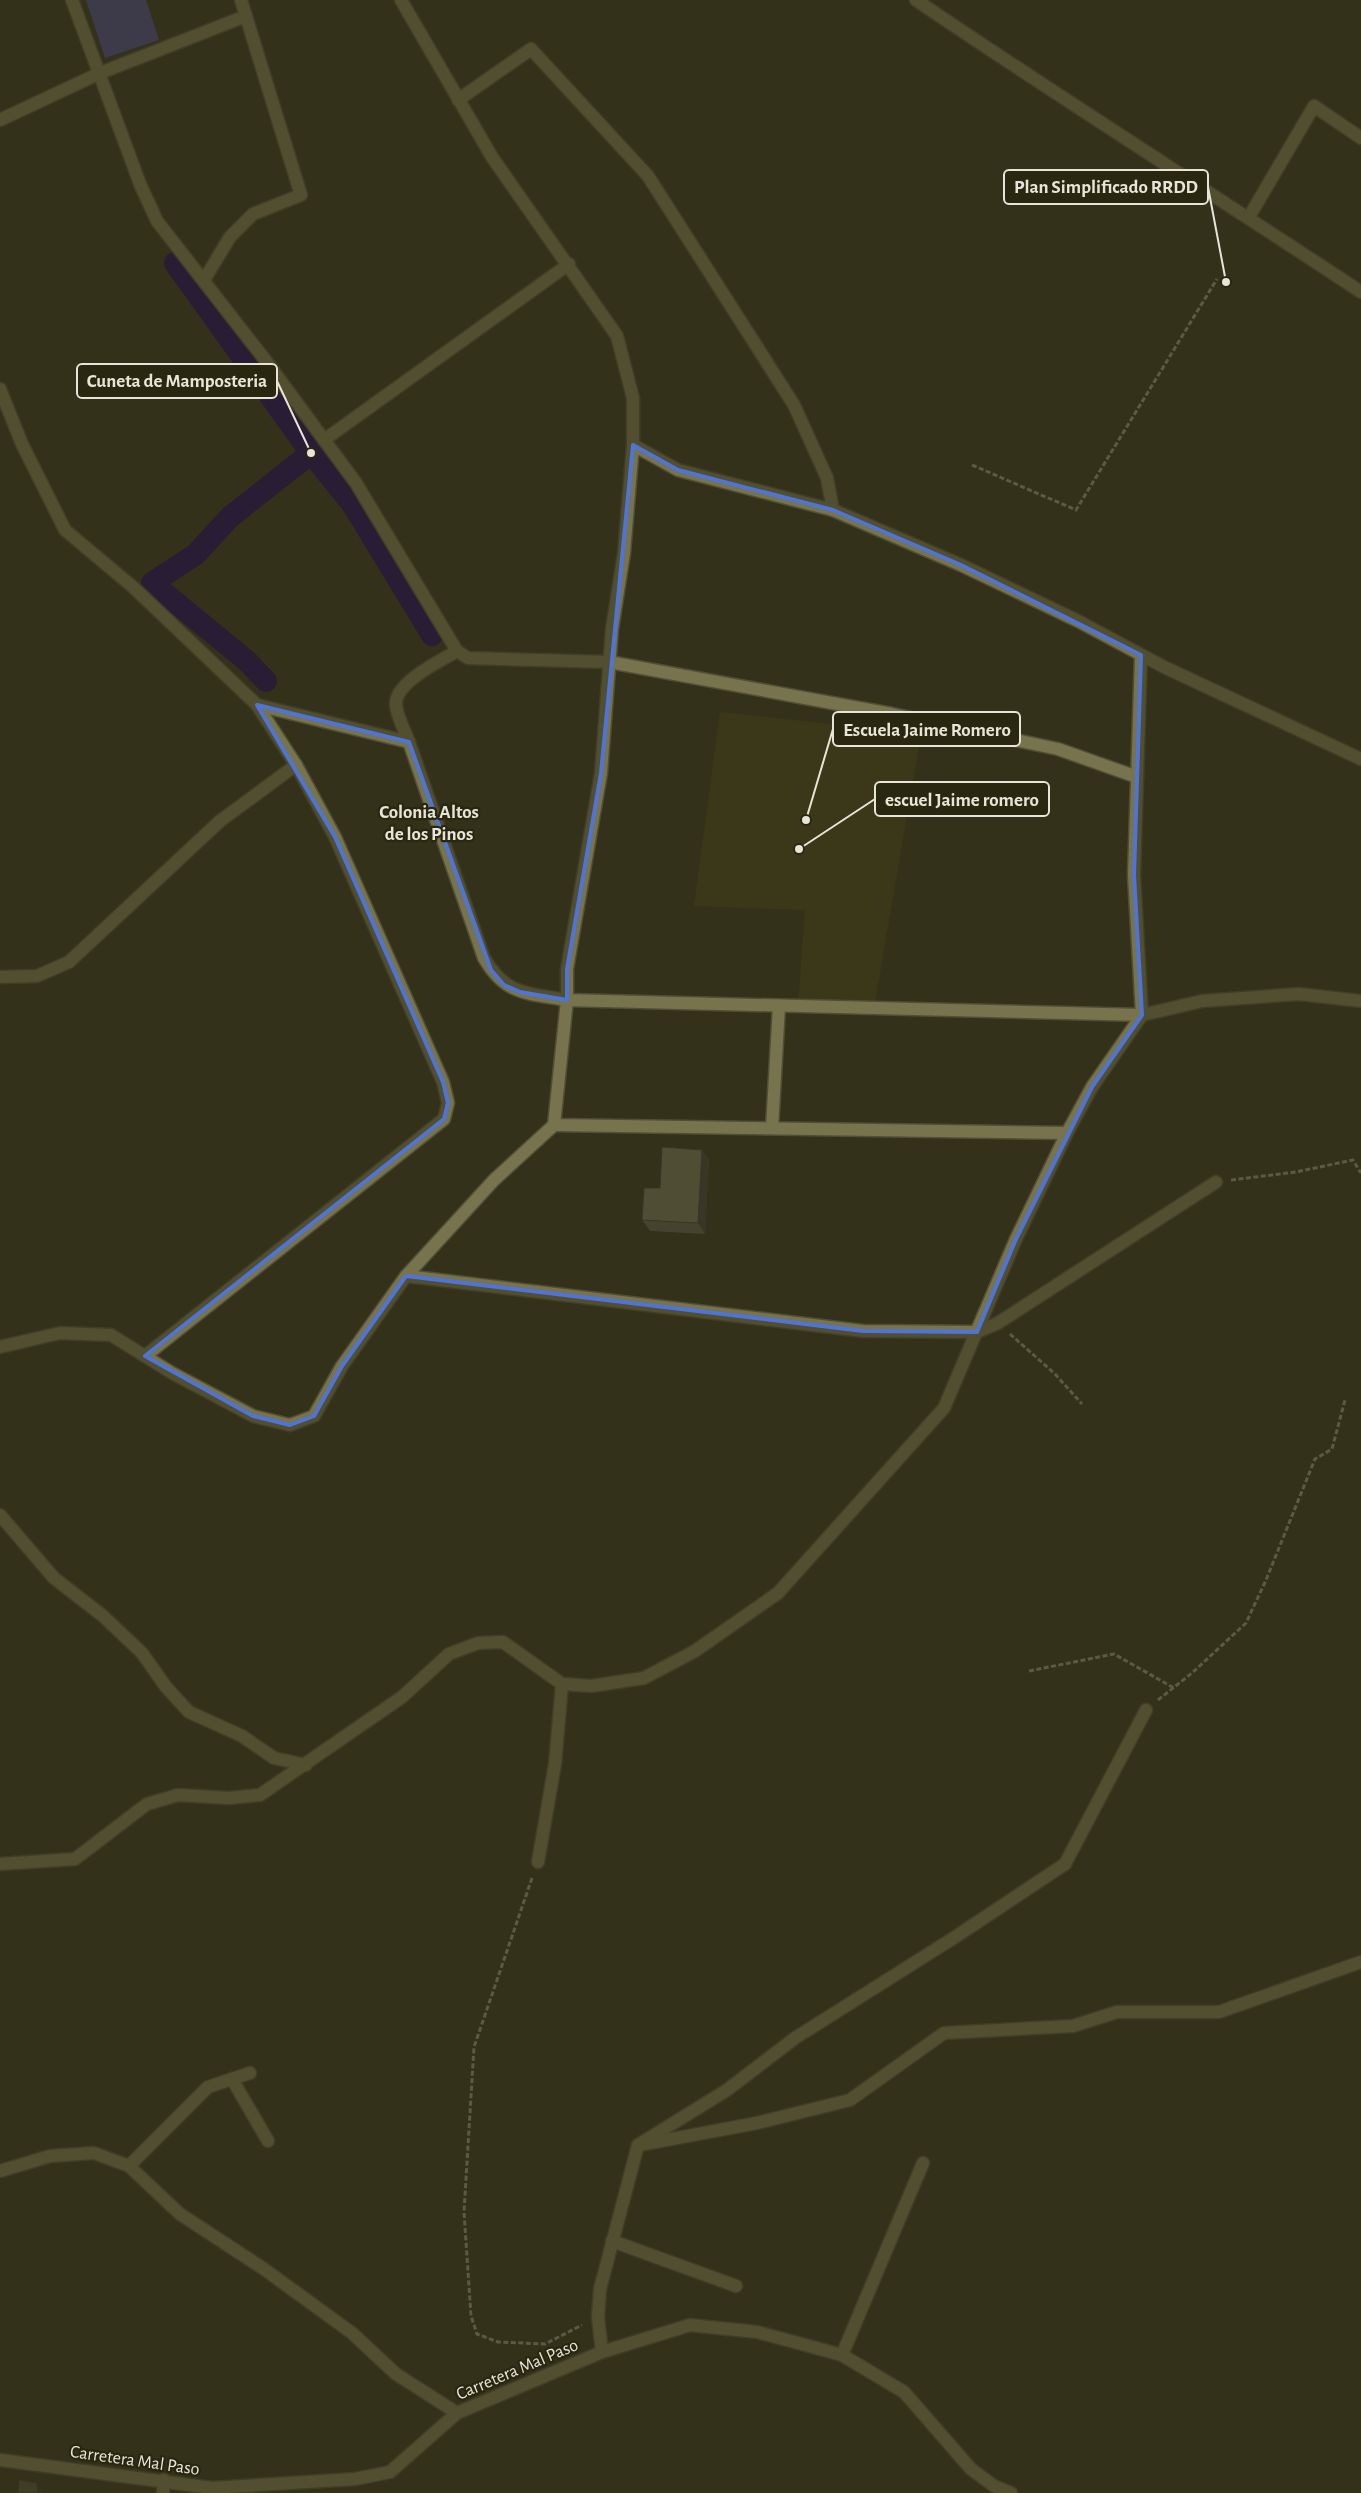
<svg xmlns="http://www.w3.org/2000/svg" width="1361" height="2493" viewBox="0 0 1361 2493" font-family="'Alegreya Sans',sans-serif">
<style>
.built{fill:#3b3819}
.green{fill:#4a4784}
.lines{fill:none;stroke-linecap:round;stroke-linejoin:round}
.canal{stroke:#1c0554;stroke-width:22}
.minor-casing{stroke:#504e37;stroke-width:15}
.path{stroke:#8e8c79;stroke-width:3;stroke-dasharray:5 2.5;stroke-linecap:butt}
.minor{stroke:#77734c;stroke-width:12}
.wall{fill:#45422e}
.shaded-wall{fill:#383625}
.building{fill:#504d35;stroke:#383625}
.marked{fill:none;stroke:#4f74d8;stroke-width:4;stroke-linejoin:round}
.labels{text-anchor:middle;stroke-width:4.5;stroke-linejoin:round;paint-order:stroke}
.street-label{font-size:18px;fill:#e6e5d7;stroke:#292710}
.neighbourhood-label{font-size:19px;font-weight:bold;fill:#e6e5d7;stroke:#292710}
.leader{fill:none;stroke:#e6e5d7;stroke-width:2}
.callout-dot{fill:#e6e5d7;stroke:#292710;stroke-width:2}
.callout{fill:#292710;stroke:#e6e5d7;stroke-width:2}
.callout-label{font-size:19px;text-anchor:middle;font-weight:bold;fill:#e6e5d7}
</style>
<rect width="100%" height="100%" fill="#333119"/>
<path class="built" d="M720,712L921,734L874,1009L798,1004L805,910L694,906Z"/>
<path class="green" d="M86,0H146L159,40L105,58Z"/>
<g class="lines">
<g class="canal">
<path d="M175,263L311,453L321,445"/>
<path d="M266,681L247,661L152,583L196,554L230,517L311,453L353,505L432,635"/>
</g>
<defs>
<g id="minor">
<path d="M72,0L140,184L157,221L266,361L356,483L457,651L468,658L609,662L892,714L1058,749L1137,777"/>
<path d="M401,0L492,157L617,336L633,398V445L624,553L612,629L601,773L567,969V1000L554,1125L1067,1133"/>
<path d="M916,0C1063,100 1213,194 1361,292"/>
<path d="M458,100L531,49L648,176L794,405L827,478L833,510"/>
<path d="M0,120L100,73L246,16"/>
<path d="M1249,217L1314,106L1361,138"/>
<path d="M204,280L230,237L253,214L301,195L241,0"/>
<path d="M0,389L22,444L65,530L133,587L257,705L296,765L335,837L443,1082L448,1103L444,1119L145,1356"/>
<path d="M324,440L569,264"/>
<path d="M633,445L678,470L833,510L961,565L1078,621L1164,667L1361,759"/>
<path d="M257,705L409,742L484,958C506,996 528,993 567,1000L1142,1015L1202,1001L1299,994L1361,1001"/>
<path d="M409,742C405,731 397,717 396,705C394,683 440,661 457,651"/>
<path d="M0,977L37,976L69,962L220,821L296,765"/>
<path d="M772,1128L779,1006"/>
<path d="M406,1276L863,1331L977,1332L998,1323L1216,1182"/>
<path d="M0,1347L60,1333L111,1335L172,1373L253,1416L290,1425L314,1416L342,1366L406,1276L494,1180L554,1125"/>
<path d="M0,1515L54,1578L103,1616L142,1653L166,1687L189,1712L242,1736L274,1758L306,1765"/>
<path d="M538,1862L555,1764L562,1684"/>
<path d="M0,1864L75,1859L147,1804L178,1795L229,1798L260,1795L402,1697L449,1654L478,1643L503,1642L562,1684L591,1686L644,1678L695,1651L778,1593L944,1408L1016,1239L1067,1133L1092,1087L1142,1015L1134,875L1141,655"/>
<path d="M232,2079L268,2141"/>
<path d="M645,2144L757,2123L850,2100L944,2033L1073,2026L1117,2012H1219L1361,1962"/>
<path d="M129,2166L208,2087L250,2073"/>
<path d="M0,2171L50,2156L94,2153L129,2166L180,2214L264,2269L352,2333L396,2374L457,2413"/>
<path d="M612,2241L736,2286"/>
<path d="M602,2352L598,2317L600,2289L638,2145L727,2090L795,2038L952,1939L1065,1864L1146,1710"/>
<path d="M842,2355L923,2163"/>
<path d="M0,2460L212,2488L355,2479L390,2472L457,2413L602,2352L690,2325L757,2332L842,2355L904,2392L971,2469L994,2486L1011,2493"/>
<path d="M163,2493L164,2480"/>
</g>
</defs>
<use href="#minor" class="minor-casing"/>
<g class="path">
<path d="M972,465L1076,510L1217,279"/>
<path d="M1231,1180L1296,1172L1353,1160L1361,1173"/>
<path d="M1010,1334L1055,1374L1082,1404"/>
<path d="M1029,1671L1114,1654L1174,1688"/>
<path d="M1158,1700L1192,1673L1246,1623L1266,1580L1315,1459L1332,1449L1345,1400"/>
<path d="M532,1878L474,2047L464,2212L471,2316L477,2334L498,2342L545,2344L582,2325"/>
</g>
<use href="#minor" class="minor"/>
</g>
<path class="wall" d="M702,1150L709,1160L705,1234L650,1231L642,1220L660,1188Z"/>
<g class="shaded-wall">
<path d="M702,1150L709,1160L705,1234L698,1223Z"/>
<path d="M37,2483L44,2493H38Z"/>
</g>
<g class="building">
<path d="M662,1147L702,1150L698,1223L642,1220L644,1188H660Z"/>
<path d="M19,2480L37,2483L38,2493H18Z"/>
</g>
<path d="M0 0H1361V2493H0ZM633,445L678,470L833,510L961,565L1141,655L1134,875L1142,1015L1092,1087L1016,1239L977,1332L863,1331L406,1276L342,1366L314,1416L290,1425L253,1416L145,1356L444,1119L448,1103L443,1082L335,837L257,705L409,742L491,970L504,985L520,992L567,1000V969L601,773Z" fill="#333119" fill-opacity=".55" fill-rule="evenodd"/>
<path class="marked" d="M633,445L678,470L833,510L961,565L1141,655L1134,875L1142,1015L1092,1087L1016,1239L977,1332L863,1331L406,1276L342,1366L314,1416L290,1425L253,1416L145,1356L444,1119L448,1103L443,1082L335,837L257,705L409,742L491,970L504,985L520,992L567,1000V969L601,773Z"/>
<g class="labels">
<g class="street-label">
<text transform="translate(517 2369) rotate(-23)" y="6">Carretera Mal Paso</text>
<text transform="translate(135 2460) rotate(8)" y="6">Carretera Mal Paso</text>
</g>
<g class="neighbourhood-label">
<text x="429" y="818">Colonia Altos<tspan x="429" dy="22">de los Pinos</tspan></text>
</g>
</g>
<path class="leader" d="M1226 282L1208 187M311 453L277 381M806 820L833 729M799 849L875 799"/>
<g class="callout-dot">
<circle cx="1226" cy="282" r="5"/>
<circle cx="311" cy="453" r="5"/>
<circle cx="806" cy="820" r="5"/>
<circle cx="799" cy="849" r="5"/>
</g>
<g class="callout">
<rect x="1004" y="170" width="204" height="34" rx="5"/>
<rect x="77" y="364" width="200" height="34" rx="5"/>
<rect x="833" y="712" width="187" height="34" rx="5"/>
<rect x="875" y="782" width="174" height="34" rx="5"/>
</g>
<g class="callout-label">
<text x="1106" y="193">Plan Simplificado RRDD</text>
<text x="177" y="387">Cuneta de Mamposteria</text>
<text x="927" y="736">Escuela Jaime Romero</text>
<text x="962" y="806">escuel Jaime romero</text>
</g>
</svg>
